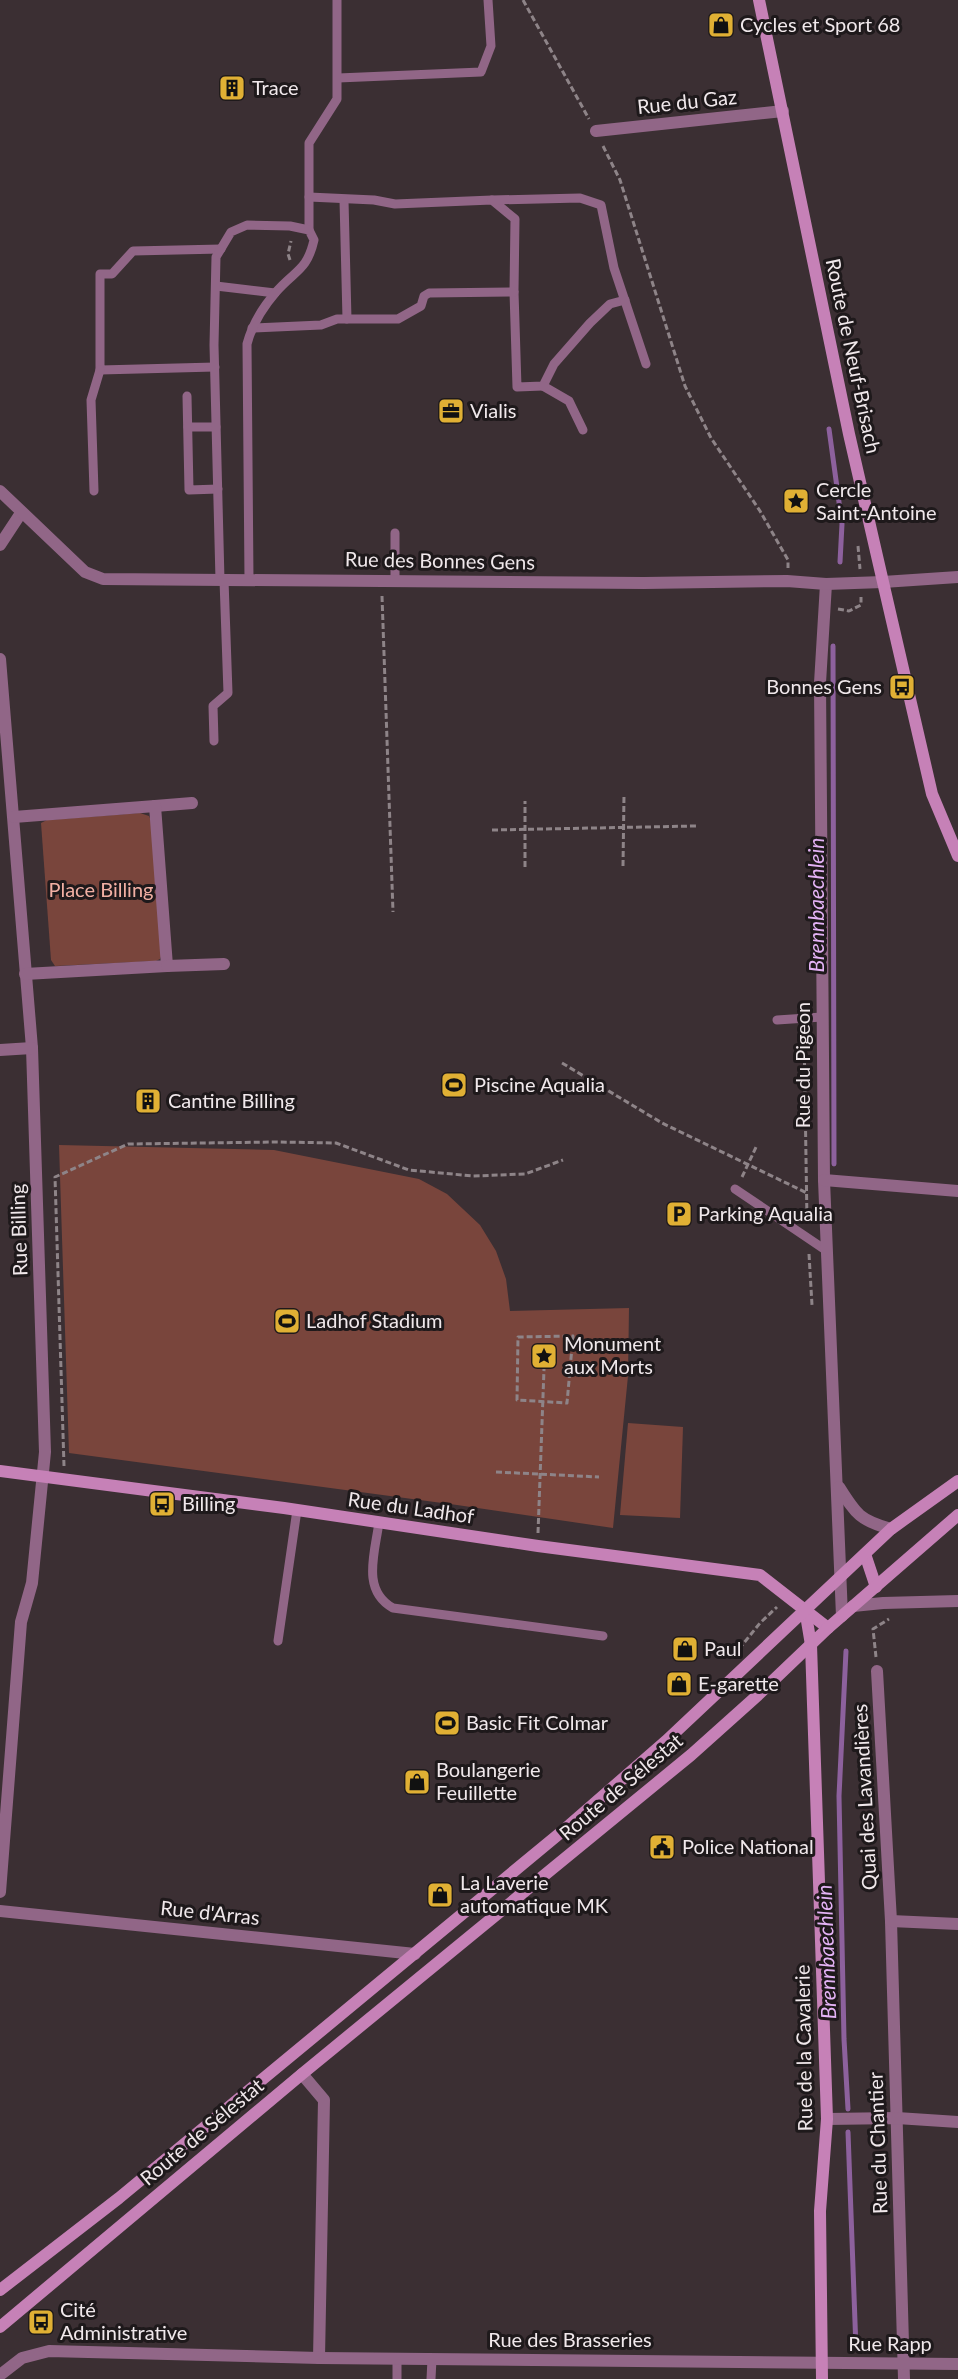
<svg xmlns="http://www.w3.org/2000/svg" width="958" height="2379" viewBox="0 0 958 2379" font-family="Lato,sans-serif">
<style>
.green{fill:#79453c}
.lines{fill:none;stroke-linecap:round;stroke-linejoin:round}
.stream{stroke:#8d619d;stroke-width:5}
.path{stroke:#8e8488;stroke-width:3;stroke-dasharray:6 3;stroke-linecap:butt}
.service{stroke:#916687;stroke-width:9}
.minor{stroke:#916687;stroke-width:12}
.tertiary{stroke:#916687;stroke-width:12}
.secondary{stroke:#c681b7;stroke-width:12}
.labels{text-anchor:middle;stroke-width:6;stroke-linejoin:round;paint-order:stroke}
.poi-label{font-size:20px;fill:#f0e8eb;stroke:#1e191b;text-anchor:start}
.street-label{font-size:20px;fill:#f0e8eb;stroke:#1e191b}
.park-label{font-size:20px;fill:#f1afa3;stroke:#1e191b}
.water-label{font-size:21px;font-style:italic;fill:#e4b3f6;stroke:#1e191b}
</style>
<rect width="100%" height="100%" fill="#3b2f33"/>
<g class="green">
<path d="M140,813L149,816L151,821L162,953L160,959L156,961L55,966L51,960L41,823L47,820Z"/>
<path d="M59,1145L274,1150L419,1179L447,1194L480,1225L496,1251L506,1279L510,1311L629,1308L628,1376L613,1528L457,1505L69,1453Z"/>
<path d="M628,1423L683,1427L680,1518L620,1515Z"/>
</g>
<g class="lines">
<g class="stream">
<path d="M829,429L842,524L840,562"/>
<path d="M833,646L834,1164"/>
<path d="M846,1651L839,1796L844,2039L848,2109"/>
<path d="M848,2132L856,2349"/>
</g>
<g class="path">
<path d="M523,0L589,119"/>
<path d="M603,146L620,180L685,386L711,438L760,511L788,560V568"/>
<path d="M290,260L288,254L291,241"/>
<path d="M858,546L860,569"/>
<path d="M382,596L393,912"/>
<path d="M838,609L849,611L861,605V597"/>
<path d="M492,830L696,826"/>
<path d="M623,866L624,795"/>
<path d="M525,867V801"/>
<path d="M804,1032L807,1221"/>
<path d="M562,1063L662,1123L807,1193"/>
<path d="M742,1177L757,1145"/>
<path d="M809,1254L812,1305"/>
<path d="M573,1336L567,1403L517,1400L518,1337Z"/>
<path d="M64,1466L55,1177L128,1144L277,1142L336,1143L409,1170L473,1176L525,1174L563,1160"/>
<path d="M496,1472L599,1477"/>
<path d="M538,1533L544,1369"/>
<path d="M739,1649L760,1623L777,1607"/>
<path d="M876,1657L873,1629L889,1619"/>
</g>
<g class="service">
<path d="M338,78L481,72L491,46L488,0"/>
<path d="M309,197L374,200L395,204L492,200L515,219L514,292L517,387L543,386L554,364L590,323L610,304L625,300"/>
<path d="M344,200L347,319"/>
<path d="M492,200L580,198L601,205L614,268L646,364"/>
<path d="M309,230V143L337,99V0"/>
<path d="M216,286L275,293"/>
<path d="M252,328L321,325L337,319H398L421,306L424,296L429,293L514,292"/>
<path d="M215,367L100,370V274H112L133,251L221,249"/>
<path d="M543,386L569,401L583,430"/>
<path d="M187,396L189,490L218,489"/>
<path d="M188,427H216"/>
<path d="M94,491L91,400L100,370"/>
<path d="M220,580L214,345L216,257L231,232L247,225L290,226L309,230L314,240C307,271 295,270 276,292C263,307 252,325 247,344L249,580"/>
<path d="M395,580V533"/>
<path d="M214,741L213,706L228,693L224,580"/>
<path d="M777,1020L822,1017"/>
<path d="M735,1189L827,1251"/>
<path d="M379,1522C375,1553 361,1590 393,1608L603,1636"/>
<path d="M278,1641L297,1510"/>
<path d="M397,2359V2379"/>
<path d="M431,2379L432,2359"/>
</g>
<g class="minor">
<path d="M596,131L783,111"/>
<path d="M0,545L21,513"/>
<path d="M883,582L958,577"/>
<path d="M826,584L820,683L824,1180L842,1616"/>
<path d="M0,659L32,1048L45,1452L32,1583L21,1622L0,1892"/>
<path d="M155,806L192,803"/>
<path d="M14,817L155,806L167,966L25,974"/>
<path d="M167,966L224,964"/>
<path d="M0,1050L32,1048"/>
<path d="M824,1180L958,1191"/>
<path d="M839,1487C856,1514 859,1520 891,1529"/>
<path d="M853,1606L883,1603L958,1601"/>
<path d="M877,1671L891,1921L904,2379"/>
<path d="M0,1911L415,1954"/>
<path d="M891,1921L958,1924"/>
<path d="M302,2074L324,2100L319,2358"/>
<path d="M827,2119L897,2118L958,2122"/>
<path d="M0,2375L22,2358L49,2351L319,2358L958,2364"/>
</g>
<path class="tertiary" d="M0,491L85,572L103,579L644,583L787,581L826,584L883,582"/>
<g class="secondary">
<path d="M759,0L849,434L883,582L932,794L958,856"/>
<path d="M0,1471L284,1508L538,1546L760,1575L828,1628"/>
<path d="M865,1554L876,1587"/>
<path d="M805,1609L811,1645L827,2119L820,2211L822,2379"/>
<path d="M0,2290L119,2198L565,1829L666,1741L891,1529L958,1481"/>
<path d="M0,2327L302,2074L691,1755L758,1695L828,1628L958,1515"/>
</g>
</g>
<defs>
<symbol id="shop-square" viewBox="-11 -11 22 22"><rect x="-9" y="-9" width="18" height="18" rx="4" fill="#e0b034" stroke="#1e191b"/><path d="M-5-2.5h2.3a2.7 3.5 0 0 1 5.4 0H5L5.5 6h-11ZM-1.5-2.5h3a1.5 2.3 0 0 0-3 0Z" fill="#111"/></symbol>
<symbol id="building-square" viewBox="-11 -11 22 22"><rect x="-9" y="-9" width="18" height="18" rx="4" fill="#e0b034" stroke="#1e191b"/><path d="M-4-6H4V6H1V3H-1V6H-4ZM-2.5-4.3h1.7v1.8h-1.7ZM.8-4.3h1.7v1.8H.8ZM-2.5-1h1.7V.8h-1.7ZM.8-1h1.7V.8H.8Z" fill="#111"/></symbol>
<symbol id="office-square" viewBox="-11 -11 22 22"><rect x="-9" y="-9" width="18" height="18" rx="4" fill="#e0b034" stroke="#1e191b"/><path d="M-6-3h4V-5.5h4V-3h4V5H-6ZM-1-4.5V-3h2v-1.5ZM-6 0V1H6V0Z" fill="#111"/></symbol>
<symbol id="sight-square" viewBox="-11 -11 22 22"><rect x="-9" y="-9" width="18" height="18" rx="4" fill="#e0b034" stroke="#1e191b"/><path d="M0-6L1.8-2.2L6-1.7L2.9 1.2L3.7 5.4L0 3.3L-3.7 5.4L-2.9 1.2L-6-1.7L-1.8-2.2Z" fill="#111"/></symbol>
<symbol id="bus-square" viewBox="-11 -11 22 22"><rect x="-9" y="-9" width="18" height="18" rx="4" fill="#e0b034" stroke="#1e191b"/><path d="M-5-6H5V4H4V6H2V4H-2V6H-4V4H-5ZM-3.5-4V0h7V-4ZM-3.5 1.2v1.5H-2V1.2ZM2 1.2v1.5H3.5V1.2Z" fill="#111"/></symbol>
<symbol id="stadium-square" viewBox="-11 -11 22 22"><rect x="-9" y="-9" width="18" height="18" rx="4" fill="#e0b034" stroke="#1e191b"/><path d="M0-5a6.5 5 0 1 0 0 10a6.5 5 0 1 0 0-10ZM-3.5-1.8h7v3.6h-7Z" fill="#111"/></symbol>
<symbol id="parking-square" viewBox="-11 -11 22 22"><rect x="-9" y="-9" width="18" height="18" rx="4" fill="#e0b034" stroke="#1e191b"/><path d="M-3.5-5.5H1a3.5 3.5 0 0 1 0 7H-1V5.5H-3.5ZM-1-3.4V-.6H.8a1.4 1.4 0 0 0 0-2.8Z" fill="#111"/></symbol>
<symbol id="civic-square" viewBox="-11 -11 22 22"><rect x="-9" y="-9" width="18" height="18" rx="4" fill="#e0b034" stroke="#1e191b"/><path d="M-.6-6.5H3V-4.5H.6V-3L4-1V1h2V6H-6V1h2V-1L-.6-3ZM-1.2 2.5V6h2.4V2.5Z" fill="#111"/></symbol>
</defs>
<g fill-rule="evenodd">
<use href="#shop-square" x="706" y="10" width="30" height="30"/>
<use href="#building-square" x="217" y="73" width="30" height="30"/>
<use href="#office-square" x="436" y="396" width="30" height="30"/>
<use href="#sight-square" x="781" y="486" width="30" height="30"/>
<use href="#bus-square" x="887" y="672" width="30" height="30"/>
<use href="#stadium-square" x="439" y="1070" width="30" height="30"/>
<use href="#building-square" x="133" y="1086" width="30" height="30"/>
<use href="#parking-square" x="664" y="1199" width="30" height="30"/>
<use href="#stadium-square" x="272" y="1306" width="30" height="30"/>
<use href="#sight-square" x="529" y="1341" width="30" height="30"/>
<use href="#bus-square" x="147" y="1489" width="30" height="30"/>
<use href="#shop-square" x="670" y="1634" width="30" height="30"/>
<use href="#shop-square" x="664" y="1669" width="30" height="30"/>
<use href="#stadium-square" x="432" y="1708" width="30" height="30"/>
<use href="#shop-square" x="402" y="1767" width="30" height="30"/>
<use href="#civic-square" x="647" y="1832" width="30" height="30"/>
<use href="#shop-square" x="425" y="1880" width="30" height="30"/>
<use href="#bus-square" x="26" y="2307" width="30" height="30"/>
</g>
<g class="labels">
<g class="poi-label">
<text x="740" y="32">Cycles et Sport 68</text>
<text x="252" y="95">Trace</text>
<text x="470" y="418">Vialis</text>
<text x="816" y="497">Cercle<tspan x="816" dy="23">Saint-Antoine</tspan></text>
<text x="882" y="694" text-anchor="end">Bonnes Gens</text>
<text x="474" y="1092">Piscine Aqualia</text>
<text x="168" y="1108">Cantine Billing</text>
<text x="698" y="1221">Parking Aqualia</text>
<text x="306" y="1328">Ladhof Stadium</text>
<text x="564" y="1351">Monument<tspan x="564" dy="23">aux Morts</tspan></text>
<text x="182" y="1511">Billing</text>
<text x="704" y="1656">Paul</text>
<text x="698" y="1691">E-garette</text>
<text x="466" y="1730">Basic Fit Colmar</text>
<text x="436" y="1777">Boulangerie<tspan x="436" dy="23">Feuillette</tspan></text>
<text x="682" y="1854">Police National</text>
<text x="460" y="1890">La Laverie<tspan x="460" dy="23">automatique MK</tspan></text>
<text x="60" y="2317">Cité<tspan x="60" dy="23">Administrative</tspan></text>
</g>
<g class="street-label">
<text transform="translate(687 102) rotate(-6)" y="7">Rue du Gaz</text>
<text transform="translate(853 356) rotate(78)" y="7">Route de Neuf-Brisach</text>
<text transform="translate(440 561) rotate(1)" y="7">Rue des Bonnes Gens</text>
<text transform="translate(803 1065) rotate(-90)" y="7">Rue du Pigeon</text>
<text transform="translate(19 1230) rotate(-92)" y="7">Rue Billing</text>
<text transform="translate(411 1508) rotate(8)" y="7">Rue du Ladhof</text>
<text transform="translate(621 1787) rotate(-40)" y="7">Route de Sélestat</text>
<text transform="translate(865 1797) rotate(-93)" y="7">Quai des Lavandières</text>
<text transform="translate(210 1913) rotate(6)" y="7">Rue d'Arras</text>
<text transform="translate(804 2048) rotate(-91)" y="7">Rue de la Cavalerie</text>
<text transform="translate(202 2132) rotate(-40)" y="7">Route de Sélestat</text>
<text transform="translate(878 2143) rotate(-92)" y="7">Rue du Chantier</text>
<text x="570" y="2347">Rue des Brasseries</text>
<text x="890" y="2351">Rue Rapp</text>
</g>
<g class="park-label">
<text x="101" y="897">Place Billing</text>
</g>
<g class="water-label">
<text transform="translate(817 905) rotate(-90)" y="7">Brennbaechlein</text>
<text transform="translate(827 1952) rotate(-92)" y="7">Brennbaechlein</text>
</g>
</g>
</svg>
